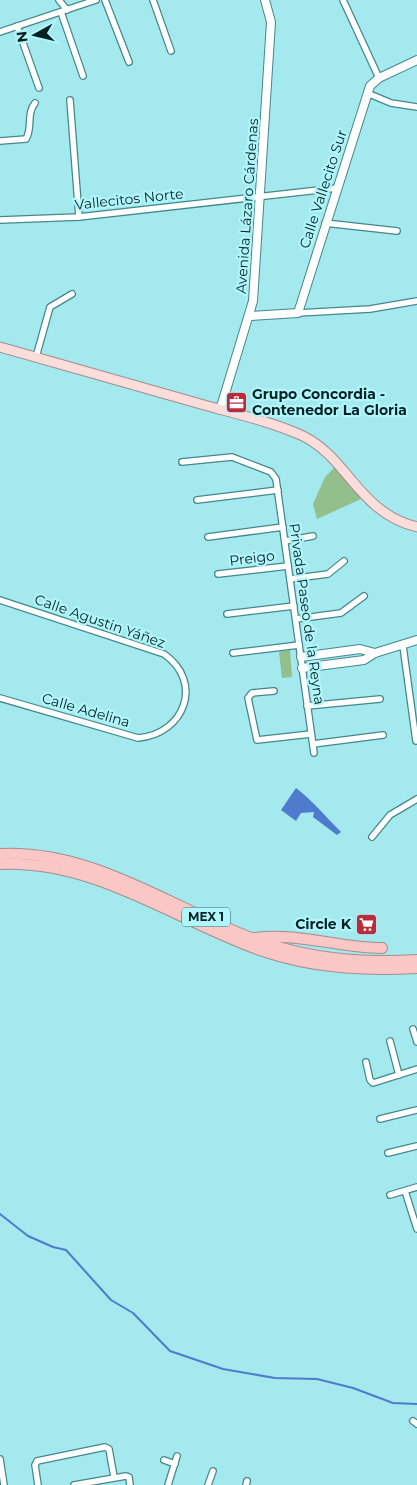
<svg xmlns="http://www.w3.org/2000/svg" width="417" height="1485" viewBox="0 0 417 1485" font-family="Montserrat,sans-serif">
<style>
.green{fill:#92bf8b}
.water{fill:#4e7bcd}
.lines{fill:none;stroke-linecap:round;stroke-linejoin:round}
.stream{stroke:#4e7bcd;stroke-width:2}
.street-casing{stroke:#42888c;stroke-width:8}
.secondary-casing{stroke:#42888c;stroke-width:10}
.primary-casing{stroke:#a38d8c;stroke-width:11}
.highway-casing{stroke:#a38d8c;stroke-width:12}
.street{stroke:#fff;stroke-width:5.5}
.secondary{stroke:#fff;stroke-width:8}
.primary{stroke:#fbdddc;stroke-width:9}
.highway{stroke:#f9c7c5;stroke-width:10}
.labels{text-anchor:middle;stroke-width:4.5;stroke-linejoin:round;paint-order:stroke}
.shield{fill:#b0f6fb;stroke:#376164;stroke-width:1}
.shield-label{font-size:12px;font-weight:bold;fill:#032123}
.street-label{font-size:14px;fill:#032123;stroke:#b0f6fb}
.poi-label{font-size:14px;font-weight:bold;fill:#032123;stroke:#b0f6fb;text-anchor:start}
</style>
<rect width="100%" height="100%" fill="#a3e9ee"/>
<g class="green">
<path d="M335,467L361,499L317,519L313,504L325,477Z"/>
<path d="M290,650L292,677L282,678L279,652Z"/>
</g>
<path class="water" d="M296,788C313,801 326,817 341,832L337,835L313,817L314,812L301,813L296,821L281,810Z"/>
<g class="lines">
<path class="stream" d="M0,1214L28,1236L53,1247L66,1250L111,1300L133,1313L170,1351L223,1369L275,1378L317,1379L353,1388L393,1403L417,1404"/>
<defs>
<g id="street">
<path d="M59,0L67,10"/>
<path d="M105,0L129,62"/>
<path d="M153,0L171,51"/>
<path d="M343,0L379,78"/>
<path d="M61,12L83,76"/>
<path d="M17,26L39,88"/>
<path d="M0,32L96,0"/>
<path d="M367,93L391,103L417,107"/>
<path d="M70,100L79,217"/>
<path d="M0,141L26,139C33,127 26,114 35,103"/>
<path d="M0,220L79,217L337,188"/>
<path d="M325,223L397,231"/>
<path d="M298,313L370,309L417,301"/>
<path d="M36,357L50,307L72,294"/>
<path d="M182,462L232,457L271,472L276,479L314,753"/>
<path d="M197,500L278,490"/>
<path d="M208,537L283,527"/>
<path d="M285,541L313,536"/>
<path d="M218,574L288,566"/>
<path d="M290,579L328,574L344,561"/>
<path d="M0,600L164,654C204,682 185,734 138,738L0,698"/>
<path d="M227,614L294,606"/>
<path d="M296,619L341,613L364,596"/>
<path d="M403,646L416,741"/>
<path d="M233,653L299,645"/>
<path d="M274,691L252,693L248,698L257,740L311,734"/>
<path d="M307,706L380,699"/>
<path d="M313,744L383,735"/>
<path d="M372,837L390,815L417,799"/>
<path d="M413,1029L417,1042"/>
<path d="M390,1041L399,1075"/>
<path d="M366,1062L370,1080L373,1083L417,1069"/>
<path d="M380,1119L417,1110"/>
<path d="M388,1153L417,1146"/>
<path d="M405,1191L417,1229"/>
<path d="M390,1195L417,1187"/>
<path d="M413,1421L417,1424"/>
<path d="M0,1459L4,1485"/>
<path d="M164,1460L175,1464"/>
<path d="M38,1485L35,1465L37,1461L105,1447L109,1449L114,1477"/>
<path d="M74,1485L126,1476L129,1477L130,1485"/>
<path d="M168,1485L177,1456"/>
<path d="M208,1485L213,1471"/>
<path d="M246,1485L247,1481"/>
</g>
<g id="secondary">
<path d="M250,316L298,313L370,86L379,78L417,60"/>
<path d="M220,410L253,301L271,22L265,0"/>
<path d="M301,657L360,649L375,653"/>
<path d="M302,668L364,660L375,653L417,640"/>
</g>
<path id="primary" d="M0,347C63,365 127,383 190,401C227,412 268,420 303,436C348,458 359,513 417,527"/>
<g id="highway">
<path d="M0,854C91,850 164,903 246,936C302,958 358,964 417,960"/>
<path d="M0,864C96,860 173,919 260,950C312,968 363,971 417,968"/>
<path d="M254,938C297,932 340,948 382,948"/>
</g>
</defs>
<use href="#street" class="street-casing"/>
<use href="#secondary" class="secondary-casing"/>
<use href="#primary" class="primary-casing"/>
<use href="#highway" class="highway-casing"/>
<use href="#street" class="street"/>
<use href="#secondary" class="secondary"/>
<use href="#primary" class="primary"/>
<use href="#highway" class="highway"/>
</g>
<defs>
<symbol id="office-square" viewBox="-11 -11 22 22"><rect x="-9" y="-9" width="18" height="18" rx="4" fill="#bc2b39" stroke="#b0f6fb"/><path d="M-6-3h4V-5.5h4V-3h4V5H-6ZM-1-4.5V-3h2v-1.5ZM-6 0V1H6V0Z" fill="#fff"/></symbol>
<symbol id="supermarket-square" viewBox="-11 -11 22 22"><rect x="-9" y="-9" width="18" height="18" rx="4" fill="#bc2b39" stroke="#b0f6fb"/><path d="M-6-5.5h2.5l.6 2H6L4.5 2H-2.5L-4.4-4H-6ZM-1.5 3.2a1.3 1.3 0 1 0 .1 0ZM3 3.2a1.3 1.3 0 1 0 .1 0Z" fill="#fff"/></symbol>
</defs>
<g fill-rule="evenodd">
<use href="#office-square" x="224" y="390" width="25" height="25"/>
<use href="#supermarket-square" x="354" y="912" width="25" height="25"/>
</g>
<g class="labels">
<rect class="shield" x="182" y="907.5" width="48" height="19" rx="4"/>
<g class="shield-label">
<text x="206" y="921">MEX 1</text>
</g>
<g class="street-label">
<text transform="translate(323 189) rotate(-72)" y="5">Calle Vallecito Sur</text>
<text transform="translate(129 199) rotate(-6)" y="5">Vallecitos Norte</text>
<text transform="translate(247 206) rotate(-86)" y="5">Avenida Lázaro Cárdenas</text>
<text transform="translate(252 558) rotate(-7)" y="5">Preigo</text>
<text transform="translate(307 614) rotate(82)" y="5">Privada Paseo de la Reyna</text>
<text transform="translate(100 621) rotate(19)" y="5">Calle Agustin Yáñez</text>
<text transform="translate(86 710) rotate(16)" y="5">Calle Adelina</text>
</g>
<g class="poi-label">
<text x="252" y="399">Grupo Concordia -<tspan x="252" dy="16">Contenedor La Gloria</tspan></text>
<text x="351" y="929" text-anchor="end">Circle K</text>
</g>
</g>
<g transform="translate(35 35) rotate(262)" stroke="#b0f6fb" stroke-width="4" paint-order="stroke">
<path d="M0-4L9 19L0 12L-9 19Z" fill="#032123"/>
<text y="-8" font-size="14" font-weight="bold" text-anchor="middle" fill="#032123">N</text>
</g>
</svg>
